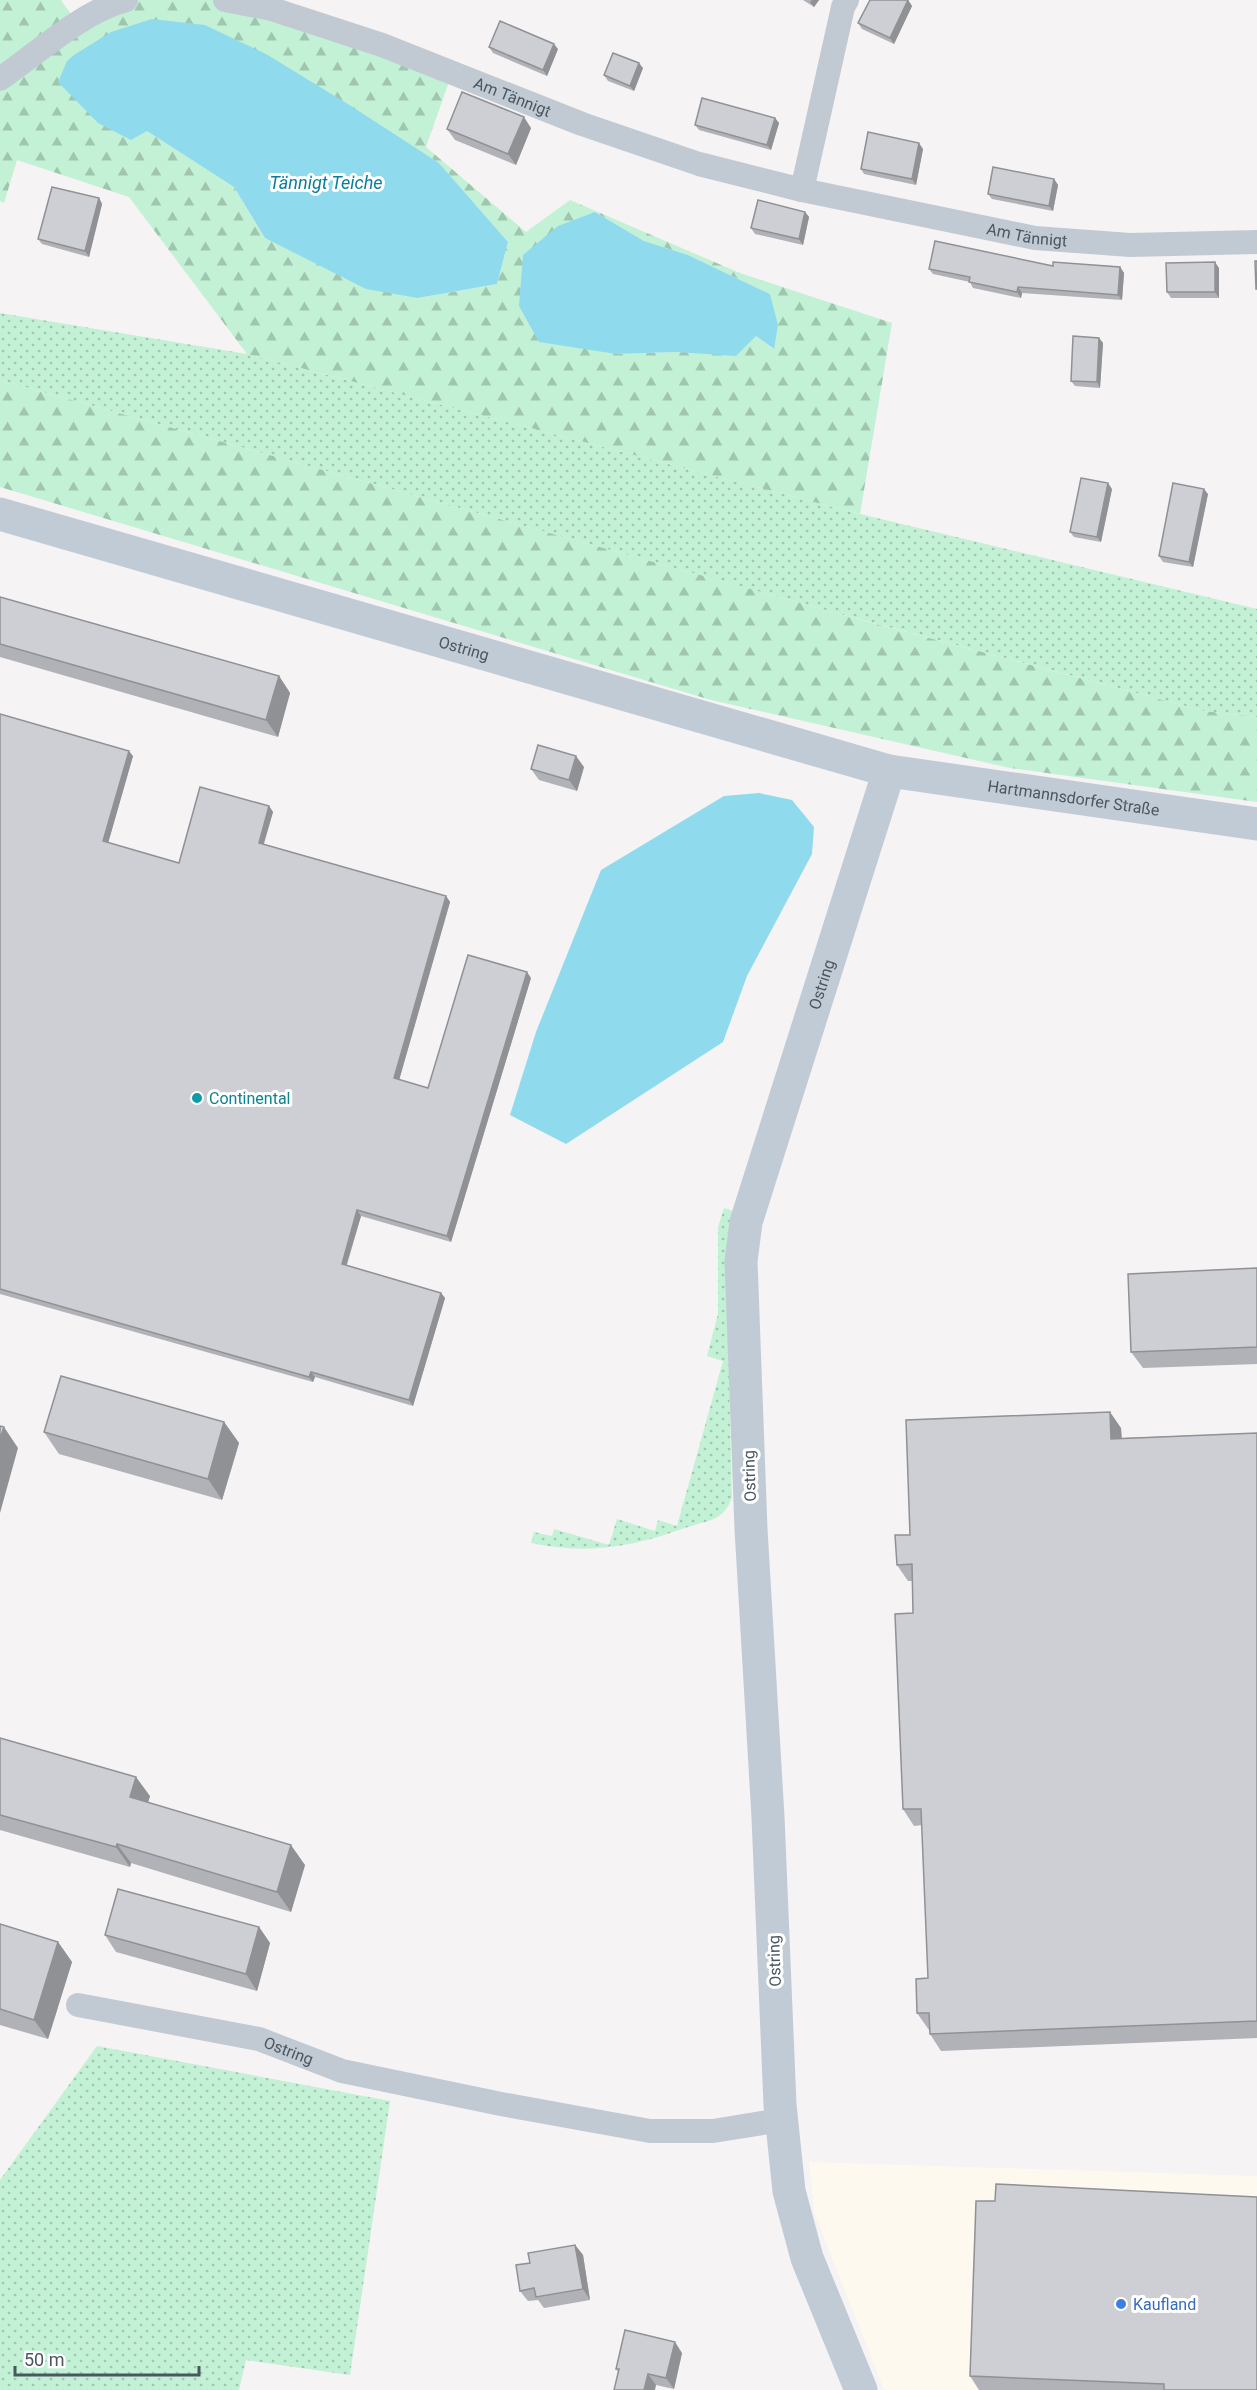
<svg xmlns="http://www.w3.org/2000/svg" width="1257" height="2390" viewBox="0 0 1257 2390" font-family="Roboto,sans-serif">
<style>
.commercial{fill:#fdf9ef}
.green{fill:url(#green-dots)}
.forest{fill:url(#forest-firs);fill-rule:evenodd}
.water{fill:#90daee}
.lines{fill:none;stroke-linecap:round;stroke-linejoin:round}
.street{stroke:#c1cad2;stroke-width:24}
.secondary{stroke:#c1cbd6;stroke-width:33}
.wall{fill:#b0b2b7}
.shaded-wall{fill:#909195}
.building{fill:#cdcfd5;stroke:#909195;stroke-width:1.5}
.culture-dot{fill:#0f9aa8;stroke:#fff;stroke-width:2}
.shop-dot{fill:#3f7fe0;stroke:#fff;stroke-width:2}
.labels{text-anchor:middle;stroke-width:6;stroke-linejoin:round;paint-order:stroke}
.street-label{font-size:16px;fill:#4a5661;stroke:#fff}
.culture-label{font-size:16px;fill:#0d838f;stroke:#fff;text-anchor:start}
.shop-label{font-size:16px;fill:#366cbe;stroke:#fff;text-anchor:start}
.water-label{font-size:18px;font-style:italic;fill:#0c7c9b;stroke:#fff}
</style>
<defs>
<pattern id="green-dots" width="8" height="8" patternUnits="userSpaceOnUse" patternTransform="scale(1.5)"><rect width="8" height="8" fill="#c3f1d5"/><path d="M2 2h.1M6 6h.1" fill="none" stroke="#a0c6b0" stroke-width="1.8" stroke-linecap="round"/></pattern>
<pattern id="forest-firs" width="22" height="20" patternUnits="userSpaceOnUse" patternTransform="scale(1.5)"><rect width="22" height="20" fill="#c3f1d5"/><path d="M5 1l3.5 6h-7zM16 11l3.5 6h-7z" fill="#a0c6b0"/></pattern>
</defs>
<rect width="100%" height="100%" fill="#f5f3f3"/>
<path class="commercial" d="M809,2162L1257,2176V2390H884L814,2212Z"/>
<g class="green">
<path d="M0,313L247,354L860,514L1257,609V717L1204,711L829,611L0,380Z"/>
<path d="M724,1208L732,1211L726,1258L732,1497C724,1522 707,1520 685,1528C631,1547 588,1555 531,1543L534,1532L552,1536L554,1529L609,1545L617,1519L655,1531L658,1520L677,1526L723,1361L707,1356L718,1314V1227Z"/>
<path d="M97,2046L390,2101L350,2375L246,2360L239,2390H0V2180Z"/>
</g>
<g class="forest">
<path d="M0,0H61L78,24L136,0H225L452,73L426,147L526,232L570,200L740,273L892,323L860,514L247,354L129,197L17,160L4,203L0,201ZM205,25L266,55L439,163L508,242L497,284L418,298L265,238L234,187L147,131ZM595,212L644,241L688,255L770,294L773,349L756,336L675,352L616,354Z"/>
<path d="M0,380L865,621L1204,711L1257,717V802L1010,768L711,700L0,487Z"/>
</g>
<g class="water">
<path d="M152,19L205,25L266,54L351,106L439,163L508,242L497,284L418,298L366,289L265,238L234,187L147,131L131,140L98,123L58,82L67,61L74,55L111,32Z"/>
<path d="M595,212L644,241L688,255L770,294L778,325L774,349L756,336L736,356L676,352L616,354L539,342L519,306L523,255L558,226Z"/>
<path d="M759,793L792,800L814,827L812,854L747,976L723,1042L566,1144L510,1115L536,1032L601,870L724,796Z"/>
</g>
<g class="lines">
<g class="street">
<path id="s1" d="M225,0L272,9L382,45L582,124L699,164L802,190L1035,238L1130,245L1257,242"/>
<path d="M0,79C36,54 83,11 126,0"/>
<path d="M802,190L843,7L847,0"/>
<path id="s2" d="M78,2005L259,2039L342,2071L501,2104L650,2131H713L781,2120"/>
</g>
<g class="secondary">
<path id="s3" d="M0,514L889,771L1257,824"/>
<path id="s4" d="M861,2390L807,2258L789,2191L780,2105L768,1817L751,1529L741,1261L746,1222L889,771"/>
</g>
</g>
<g class="wall">
<path d="M803,0H819L814,7Z"/>
<path d="M908,0L912,6L894,44L862,29L858,23Z"/>
<path d="M489,47L558,49L547,76L493,53Z"/>
<path d="M643,68L634,91L608,81L604,75Z"/>
<path d="M775,118L779,123L771,150L699,130L695,125Z"/>
<path d="M531,128L516,165L455,140L447,129Z"/>
<path d="M923,149L916,185L864,174L861,169Z"/>
<path d="M1054,179L1058,185L1053,211L992,199L988,194Z"/>
<path d="M99,198L102,204L89,257L42,244L38,239Z"/>
<path d="M805,212L809,217L803,245L755,234L751,228Z"/>
<path d="M1053,266L1120,267L1124,273L1122,300L1022,293L1021,298L973,288L970,282L933,274L929,269Z"/>
<path d="M1219,268V298H1171L1167,292Z"/>
<path d="M1099,338L1103,343L1100,388L1075,386L1071,381Z"/>
<path d="M1112,489L1101,542L1074,537L1070,532Z"/>
<path d="M1208,494L1193,567L1163,562L1159,556Z"/>
<path d="M0,597L279,676L290,693L278,737L0,657Z"/>
<path d="M0,714L133,756L108,843L179,863L269,806L273,812L264,844L446,896L450,902L399,1080L428,1088L531,978L451,1242L361,1216L347,1265L441,1293L445,1298L413,1406L315,1377L313,1382L0,1294Z"/>
<path d="M584,767L577,791L539,780L531,769Z"/>
<path d="M1257,1268V1364L1143,1368L1131,1352Z"/>
<path d="M224,1422L239,1443L222,1500L59,1454L44,1432Z"/>
<path d="M1121,1428L1122,1438L1257,1433V2038L941,2051L930,2034V2030H929L917,2013L928,1978L922,1825L914,1826L903,1809L913,1613L912,1581H908L897,1565L910,1535Z"/>
<path d="M0,1738L150,1796L148,1802L305,1865L291,1912L131,1863L130,1867L0,1830Z"/>
<path d="M0,1924L58,1942L72,1962L48,2039L0,2025Z"/>
<path d="M259,1927L270,1943L257,1991L116,1952L105,1935Z"/>
<path d="M976,2201L1257,2390H979L970,2376Z"/>
<path d="M575,2245L583,2255L590,2300L544,2308L538,2300L528,2301L520,2291L530,2263Z"/>
<path d="M682,2353L674,2389L656,2385L619,2373L616,2369Z"/>
</g>
<g class="shaded-wall">
<path d="M812,0H819L814,7L810,2Z"/>
<path d="M908,0L912,6L894,44L890,38Z"/>
<path d="M554,44L558,49L547,76L543,70Z"/>
<path d="M639,63L643,68L634,91L630,86Z"/>
<path d="M524,117L531,128L516,165L508,154Z"/>
<path d="M775,118L779,123L771,150L767,145Z"/>
<path d="M919,143L923,149L916,185L912,179Z"/>
<path d="M1054,179L1058,185L1053,211L1049,206Z"/>
<path d="M99,198L102,204L89,257L85,251Z"/>
<path d="M805,212L809,217L803,245L799,239Z"/>
<path d="M1215,262L1219,268V298L1215,292Z"/>
<path d="M1120,267L1124,273L1122,300L1118,295Z"/>
<path d="M1018,287L1022,293L1021,298L1017,292Z"/>
<path d="M1099,338L1103,343L1100,388L1097,382Z"/>
<path d="M1108,483L1112,489L1101,542L1097,537Z"/>
<path d="M1204,489L1208,494L1193,567L1189,562Z"/>
<path d="M279,676L290,693L278,737L266,720Z"/>
<path d="M129,751L133,756L107,847L103,841Z"/>
<path d="M576,756L584,767L577,791L569,780Z"/>
<path d="M269,806L273,812L262,849L259,843Z"/>
<path d="M446,896L450,902L398,1084L394,1078Z"/>
<path d="M527,972L531,978L451,1242L447,1236Z"/>
<path d="M357,1210L361,1216L345,1269L342,1264Z"/>
<path d="M441,1293L445,1298L413,1406L409,1400Z"/>
<path d="M311,1372L315,1377L313,1382L309,1377Z"/>
<path d="M1110,1412L1121,1428L1122,1455L1111,1439Z"/>
<path d="M224,1422L239,1443L222,1500L208,1479Z"/>
<path d="M4,1427L18,1448L0,1513V1439Z"/>
<path d="M136,1777L150,1796L144,1816L130,1797Z"/>
<path d="M117,1844L131,1863L130,1867L116,1847Z"/>
<path d="M291,1845L305,1865L291,1912L277,1892Z"/>
<path d="M259,1927L270,1943L257,1991L246,1974Z"/>
<path d="M58,1942L72,1962L48,2039L34,2020Z"/>
<path d="M575,2245L583,2255L590,2300L583,2289Z"/>
<path d="M675,2342L682,2353L674,2389L666,2378Z"/>
<path d="M648,2374L656,2385L655,2390H644Z"/>
</g>
<g class="building">
<path d="M870,0H908L890,38L858,23Z"/>
<path d="M500,21L554,44L543,70L489,47Z"/>
<path d="M613,53L639,63L630,86L604,75Z"/>
<path d="M462,92L524,117L508,154L447,129Z"/>
<path d="M702,98L775,118L767,145L695,125Z"/>
<path d="M868,132L919,143L912,179L861,169Z"/>
<path d="M993,167L1054,179L1049,206L988,194Z"/>
<path d="M52,187L99,198L85,251L38,239Z"/>
<path d="M758,200L805,212L799,239L751,228Z"/>
<path d="M935,241L1053,266V262L1120,267L1118,295L1018,287L1017,292L969,282L970,277L929,269Z"/>
<path d="M1255,261H1257V289H1256Z"/>
<path d="M1215,262V292H1167L1166,263Z"/>
<path d="M1073,336L1099,338L1097,382L1071,381Z"/>
<path d="M1081,478L1108,483L1097,537L1070,532Z"/>
<path d="M1173,483L1204,489L1189,562L1159,556Z"/>
<path d="M0,597L279,676L266,720L0,644Z"/>
<path d="M0,714L129,751L103,841L179,863L200,787L269,806L259,843L446,896L394,1078L428,1088L468,955L527,972L447,1236L357,1210L342,1264L441,1293L409,1400L311,1372L309,1377L0,1289Z"/>
<path d="M538,745L576,756L569,780L531,769Z"/>
<path d="M1257,1268V1347L1131,1352L1128,1274Z"/>
<path d="M61,1376L224,1422L208,1479L44,1432Z"/>
<path d="M1110,1412L1111,1439L1257,1433V2021L930,2034L929,2013H917L916,1979L928,1978L921,1809H903L895,1614L913,1613L912,1564L897,1565L895,1535H910L906,1420Z"/>
<path d="M0,1426L4,1427L0,1439Z"/>
<path d="M0,1738L136,1777L130,1797L291,1845L277,1892L117,1844L116,1847L0,1815Z"/>
<path d="M118,1889L259,1927L246,1974L105,1935Z"/>
<path d="M0,1924L58,1942L34,2020L0,2009Z"/>
<path d="M996,2184L1257,2197V2390H1164V2384L970,2376L976,2201H995Z"/>
<path d="M575,2245L583,2289L536,2297L534,2288L520,2291L516,2265L530,2263L528,2253Z"/>
<path d="M625,2330L675,2342L666,2378L648,2374L644,2390H614L619,2369H616Z"/>
</g>
<circle class="culture-dot" cx="197" cy="1098" r="6"/>
<circle class="shop-dot" cx="1121" cy="2304" r="6"/>
<g class="labels">
<g class="street-label">
<text dy="6" stroke="none"><textPath href="#s1" startOffset="304">Am Tännigt</textPath></text>
<text dy="6" stroke="none"><textPath href="#s1" startOffset="838">Am Tännigt</textPath></text>
<text dy="6" stroke="none"><textPath href="#s3" startOffset="483">Ostring</textPath></text>
<text dy="6" stroke="none"><textPath href="#s3" startOffset="1112">Hartmannsdorfer Straße</textPath></text>
<text dy="6" stroke="none"><textPath href="#s4" startOffset="1432">Ostring</textPath></text>
<text transform="translate(749 1476) rotate(-92)" y="6">Ostring</text>
<text transform="translate(774 1961) rotate(-92)" y="6">Ostring</text>
<text dy="6" stroke="none"><textPath href="#s2" startOffset="216">Ostring</textPath></text>
</g>
<g class="culture-label">
<text x="209" y="1104">Continental</text>
</g>
<g class="shop-label">
<text x="1133" y="2310">Kaufland</text>
</g>
<g class="water-label">
<text x="326" y="189">Tännigt Teiche</text>
</g>
</g>
<path d="M15 2366v9h184v-9" fill="none" stroke="#4a5661" stroke-width="3"/>
<text x="24" y="2366" font-size="18" fill="#4a5661" stroke="#ffffff" stroke-width="4.5" paint-order="stroke">50 m</text>
</svg>
